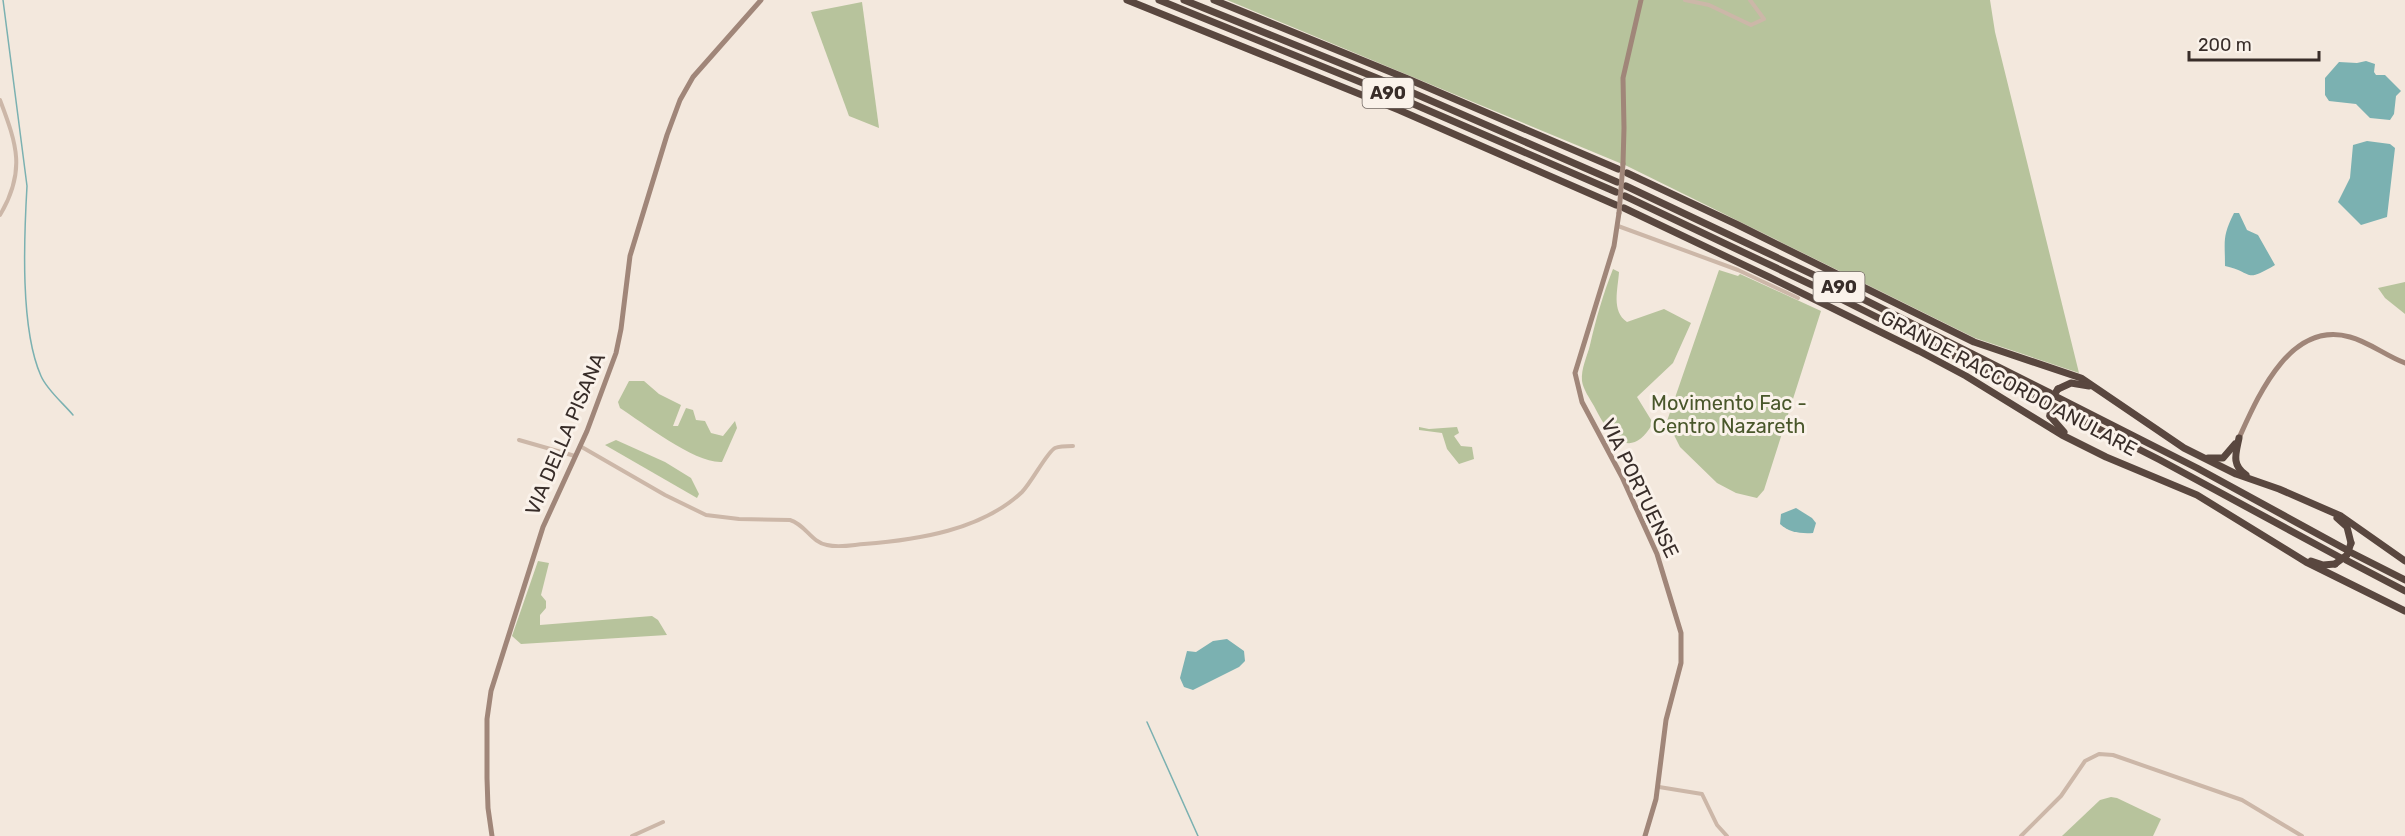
<svg xmlns="http://www.w3.org/2000/svg" width="2405" height="836" viewBox="0 0 2405 836" font-family="Rubik,sans-serif">
<style>
.green{fill:#b7c39c}
.water{fill:#7bb1b1}
.lines{fill:none;stroke-linecap:round;stroke-linejoin:round}
.stream{stroke:#7bb1b1;stroke-width:1.5}
.street{stroke:#ccb7a8;stroke-width:4}
.secondary{stroke:#a08679;stroke-width:5}
.highway{stroke:#59473f;stroke-width:7}
.secondary-bridge{stroke:#a08679;stroke-width:5}
.highway-bridge{stroke:#59473f;stroke-width:7}
.labels{text-anchor:middle;stroke-width:6;stroke-linejoin:round;paint-order:stroke}
.shield{fill:#faf2ea;stroke:#726863;stroke-width:1.5}
.shield-label{font-size:18px;font-weight:bold;fill:#382d29}
.street-label{font-size:20px;fill:#382d29;stroke:#faf2ea}
.park-label{font-size:20px;fill:#49572b;stroke:#faf2ea}
</style>
<rect width="100%" height="100%" fill="#f3e8dd"/>
<g class="green">
<path d="M1227,0H1990L1995,32L2079,373L1975,338L1627,166Z"/>
<path d="M862,2L879,128L849,116L811,12Z"/>
<path d="M1613,269L1619,272C1618,289 1611,311 1627,322L1664,309L1691,323L1673,363L1637,397L1653,423C1630,463 1609,436 1594,406C1590,399 1583,389 1582,381C1581,368 1587,357 1590,345C1596,319 1603,294 1613,269Z"/>
<path d="M1719,270L1738,276L1740,274L1821,311L1764,490L1757,498L1736,493L1717,483L1680,447L1667,421Z"/>
<path d="M2405,282V314L2385,298L2378,288Z"/>
<path d="M629,381H644L659,394L681,405L673,426H678L686,408L693,410L696,420L705,421L711,433L723,436L735,421L737,428L722,462C696,464 643,423 620,408L618,402Z"/>
<path d="M1419,427L1429,429L1457,427L1459,433L1454,436L1461,446L1472,447L1474,459L1459,464L1447,449L1442,433L1419,430Z"/>
<path d="M616,440L665,462L691,478L699,494L697,498L605,445Z"/>
<path d="M538,561L549,563L541,595L546,601V608L540,615V625L652,616L658,620L667,635L521,644L512,636Z"/>
<path d="M2111,797L2117,798L2161,819L2153,836H2062L2100,800Z"/>
</g>
<g class="water">
<path d="M2366,61L2375,64L2374,72L2376,75H2385L2401,91L2396,96L2394,114L2390,120L2370,118L2356,104L2329,101L2325,95V78L2339,62L2357,63Z"/>
<path d="M2367,141L2390,144L2395,148L2387,217L2361,225L2338,202L2350,178L2353,145Z"/>
<path d="M2234,213H2239L2247,230L2258,235L2275,265C2243,284 2254,272 2225,266C2225,240 2222,237 2234,213Z"/>
<path d="M1796,508L1812,518L1816,523L1813,533C1801,534 1788,532 1780,524L1781,514Z"/>
<path d="M1227,639L1244,651L1245,661L1239,667L1193,690L1184,687L1180,678L1187,651L1196,652L1213,641Z"/>
</g>
<g class="lines">
<g class="stream">
<path d="M3,0L27,186C24,238 20,329 41,376C47,390 63,403 73,415"/>
<path d="M1147,722L1198,836"/>
</g>
<g class="street">
<path d="M1685,0L1709,5L1751,25L1764,19L1750,0"/>
<path d="M0,100C17,145 26,171 0,215"/>
<path d="M1618,226L1738,270L1798,298"/>
<path d="M519,440L575,456"/>
<path d="M580,446L665,495L706,515L739,519L790,520C806,525 811,542 827,545C839,548 852,545 864,544C917,540 982,530 1022,492C1032,482 1047,452 1055,448C1060,446 1067,446 1073,446"/>
<path d="M1659,787L1702,794L1717,825L1727,836"/>
<path d="M632,836L663,822"/>
<path d="M2021,836L2061,796L2085,761L2099,754L2113,755L2242,800L2302,836"/>
</g>
<g class="secondary">
<path d="M1623,164L1624,128L1623,78L1641,0"/>
<path d="M1619,213L1614,246L1575,373L1582,402L1622,477L1657,554L1681,633V663L1666,720L1656,799L1645,836"/>
<path d="M2239,438C2258,396 2290,320 2350,337C2369,342 2386,356 2405,363"/>
<path d="M492,836L488,808L487,778V719L491,691L543,527L587,431L616,353L621,329L630,256L667,135L680,100L693,77L761,0"/>
</g>
<g class="highway">
<path d="M1127,0L1399,110L1616,205"/>
<path d="M1159,0L1402,99L1616,192"/>
<path d="M1184,0L1404,89L1617,182"/>
<path d="M1214,0L1408,79L1618,169"/>
<path d="M1627,173L1736,224L1974,342L2081,378L2184,448L2236,474L2279,489L2341,516L2405,561"/>
<path d="M1626,186L1835,285L2050,393"/>
<path d="M1625,196L1831,294L2047,403"/>
<path d="M1624,208L1769,277L1919,351L1966,376L2062,435L2106,457L2197,495L2306,562L2405,611"/>
<path d="M2058,389L2071,383L2089,386"/>
<path d="M2055,396L2197,468L2347,550"/>
<path d="M2052,405L2160,460L2341,558"/>
<path d="M2050,416L2064,432"/>
<path d="M2239,438C2236,453 2231,465 2246,475"/>
<path d="M2208,458H2223L2235,444"/>
<path d="M2337,518L2347,527L2351,543"/>
<path d="M2352,553L2405,580"/>
<path d="M2346,560L2405,591"/>
<path d="M2311,561L2323,565L2335,564"/>
</g>
<path class="secondary-bridge" d="M1619,213L1623,164"/>
<g class="highway-bridge">
<path d="M2050,416L2051,399L2058,389"/>
<path d="M2335,564L2347,555L2351,543"/>
</g>
</g>
<g class="labels">
<g class="shield">
<rect x="1362.5" y="78" width="51" height="30" rx="4.5"/>
<rect x="1813.5" y="272" width="51" height="30" rx="4.5"/>
</g>
<g class="shield-label">
<text x="1388" y="99">A90</text>
<text x="1839" y="293">A90</text>
</g>
<g class="street-label">
<text transform="translate(2009 383) rotate(28)" y="7">GRANDE RACCORDO ANULARE</text>
<text transform="translate(565 434) rotate(-67)" y="7">VIA DELLA PISANA</text>
<text transform="translate(1640 488) rotate(64)" y="7">VIA PORTUENSE</text>
</g>
<g class="park-label">
<text x="1729" y="410">Movimento Fac -<tspan x="1729" dy="23">Centro Nazareth</tspan></text>
</g>
</g>
<path d="M2189 51v9h130v-9" fill="none" stroke="#382d29" stroke-width="3"/>
<text x="2198" y="51" font-size="18" fill="#382d29" stroke="#faf2ea" stroke-width="4.5" paint-order="stroke">200 m</text>
</svg>
